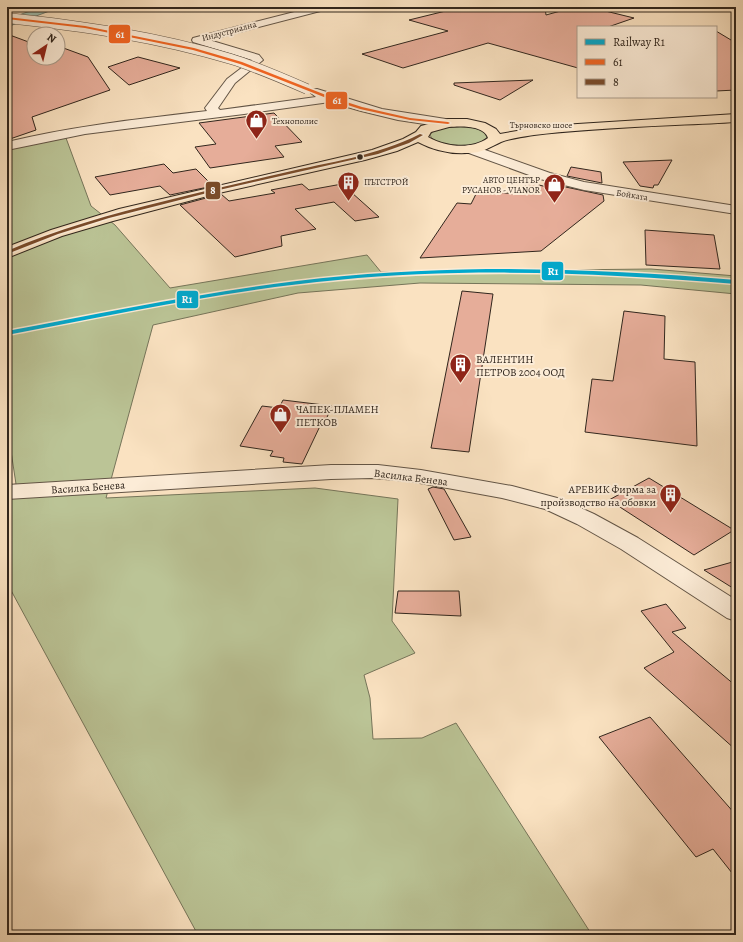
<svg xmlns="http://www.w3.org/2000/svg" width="743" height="942" viewBox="0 0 743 942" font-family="Alegreya,serif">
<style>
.green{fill:#bbc496;stroke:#76755a}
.water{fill:#9ebeb0;stroke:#728175}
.building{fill:#e6ad99;stroke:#31261d}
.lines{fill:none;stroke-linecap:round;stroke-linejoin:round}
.minor-casing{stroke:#635546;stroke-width:2}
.major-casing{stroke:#31261d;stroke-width:2}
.minor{fill:#fcecd7;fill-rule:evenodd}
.major{fill:#fae2c1;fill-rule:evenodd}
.minor-bridge-casing{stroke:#635546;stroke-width:11;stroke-linecap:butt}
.minor-bridge{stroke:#fcecd7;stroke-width:10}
.bus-1-casing{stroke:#fcecd7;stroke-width:3}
.bus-2-casing{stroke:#fcecd7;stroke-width:3}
.bus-1{fill:#f26522;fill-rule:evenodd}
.bus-2{fill:#7a4b2a;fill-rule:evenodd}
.rail-1-casing{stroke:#fcecd7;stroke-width:3}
.rail-1{fill:#00a9ce;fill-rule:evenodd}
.bus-dot{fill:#31261d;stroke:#fcecd7;stroke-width:1.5}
.labels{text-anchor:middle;stroke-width:4;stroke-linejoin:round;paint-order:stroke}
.far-street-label{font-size:9px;fill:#31261d;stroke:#fcecd7}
.far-poi-label{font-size:9px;fill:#31261d;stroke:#fcecd7;text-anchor:start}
.poi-label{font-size:11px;fill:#31261d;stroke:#fcecd7;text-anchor:start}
.street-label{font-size:11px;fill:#31261d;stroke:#fcecd7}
.line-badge{stroke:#fcecd7;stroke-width:1.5}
.badge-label{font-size:11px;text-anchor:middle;font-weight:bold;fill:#fff}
</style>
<rect width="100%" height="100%" fill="#fae2c1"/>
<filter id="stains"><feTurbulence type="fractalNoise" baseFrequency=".005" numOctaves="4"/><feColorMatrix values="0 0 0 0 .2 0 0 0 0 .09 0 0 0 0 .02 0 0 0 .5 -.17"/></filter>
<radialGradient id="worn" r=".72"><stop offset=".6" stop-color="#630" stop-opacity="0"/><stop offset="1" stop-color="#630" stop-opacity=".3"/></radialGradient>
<g class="green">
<path d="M460,126C469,127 483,127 487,137C480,150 435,149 430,135C436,125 450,127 460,126Z"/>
<path d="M48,138H66L91,206L115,225L170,288L367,255L381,272L651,269L736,276V294L641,285L420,283L298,293L153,325L106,498L315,488L398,499L392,621L415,653L364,675L370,698L373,739L422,738L456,723L592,935H198L7,583V486L16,484L7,425V150Z"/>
</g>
<path class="water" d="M42,7H60L7,27V19Z"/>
<g class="building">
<path d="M462,7H545L546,15L575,7H589L634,18L608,27H578V68L488,43L403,68L362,54L448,31L409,20Z"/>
<path d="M716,31L736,43V90L716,91Z"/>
<path d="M7,34L34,44V58H58V46L88,57L110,90L32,117L36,130L7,140Z"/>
<path d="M138,57L180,68L129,85L108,67Z"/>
<path d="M533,80L500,100L454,85V83Z"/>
<path d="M274,113L302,142L275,146L284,157L210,168L195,147L216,144L199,123Z"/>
<path d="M672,160L658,185H654L653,188L640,186L623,162Z"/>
<path d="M164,164L173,173L196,169L213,186L170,195L160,186L110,195L95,177Z"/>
<path d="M571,167L601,172L602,183L567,176Z"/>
<path d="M531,183L559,190L561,186L603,195L604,201L541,251L420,258L457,203L471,204L478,190L515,194L516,191Z"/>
<path d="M302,184L309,190L342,184L379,217L355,221L334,202L295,209L316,229L281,236L282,246L235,257L180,205L221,194L229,201L275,193L271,190Z"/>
<path d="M645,230L714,235L720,269L646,265Z"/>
<path d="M462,291L493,294L469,452L431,448Z"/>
<path d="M624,311L665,316L664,359L695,362L697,446L585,432L592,379L613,381Z"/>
<path d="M283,400L332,406L324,424H321L302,464L283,462L284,458L270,456L273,451L240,446L262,406L279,408Z"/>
<path d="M649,478L734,530L694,555L609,500Z"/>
<path d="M433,487L444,489L471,537L454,540L428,489Z"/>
<path d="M736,561V590L704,570Z"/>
<path d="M398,591H459L461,616L395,613Z"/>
<path d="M666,604L686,628L672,632L736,686V750L644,668L674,652L641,611Z"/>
<path d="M650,717L736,815V878L713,849L696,857L599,737Z"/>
</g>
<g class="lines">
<defs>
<g id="minor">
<path d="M7,7H18L16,9L7,12Z"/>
<path d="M314,7H330L328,9L209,40L259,55L263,60L235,83L218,108L220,110L316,97L311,93L313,90L317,89L382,109L452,120L454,123L452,126L431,125L398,120L361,111L330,102L244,114L85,134L7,150V142C73,126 140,119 207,111L205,108L227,79L252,60L193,42L192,40L193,38Z"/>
<path d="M471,145L550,173L584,182L736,206V214L584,190L540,179L466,152L464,149L466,146Z"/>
<path d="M331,465H378L421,470L512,486L561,499L594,514L638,538L736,600V621L727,618L621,549L577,524L545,509L502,498L409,481L372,478L331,479L7,499V485Z"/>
</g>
<path id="major" d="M736,114V122C669,126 600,127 534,135C523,137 511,138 501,142C488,148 483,153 467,153C450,154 433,150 418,142L397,151L365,160L219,193L113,221L62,236L7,258V247L51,230L119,209L372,150L403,139L416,132L421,126L448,119H467L485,123L496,129L500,134L546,126ZM449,127C460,126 484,125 488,138C471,150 446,147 428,137L431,132Z"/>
</defs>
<use href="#minor" class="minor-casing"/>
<use href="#major" class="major-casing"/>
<use href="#minor" class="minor"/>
<use href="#major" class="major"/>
<defs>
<path id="minor-bridge" d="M7,18C83,26 158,37 231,59C257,67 282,78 307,89"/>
</defs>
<use href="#minor-bridge" class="minor-bridge-casing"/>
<use href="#minor-bridge" class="minor-bridge"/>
<defs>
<path id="bus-1" d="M7,17L85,26L194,48L242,62L331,97L362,107L410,118L448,122L450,123L448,124L410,120L360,109L329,99L240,64L193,50L85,28L7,19Z"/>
<path id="bus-2" d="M420,134L423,135L409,143L378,154L219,190L109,218L58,234L7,254V251C58,229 111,214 165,201C205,191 244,182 283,173C329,162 377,156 420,134Z"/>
</defs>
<use href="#bus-1" class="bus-1-casing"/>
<use href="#bus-2" class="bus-2-casing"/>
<use href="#bus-1" class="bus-1"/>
<use href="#bus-2" class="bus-2"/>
<defs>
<path id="rail-1" d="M487,269C570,269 653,273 736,280V284C604,273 471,267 338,280C227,290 117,314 7,335V331C103,313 199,293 297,281C360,273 423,270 487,269Z"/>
</defs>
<use href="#rail-1" class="rail-1-casing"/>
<use href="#rail-1" class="rail-1"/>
</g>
<defs>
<symbol id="shop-pin" viewBox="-11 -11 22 30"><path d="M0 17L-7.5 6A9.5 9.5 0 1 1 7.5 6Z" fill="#8f2418" stroke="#fcecd7"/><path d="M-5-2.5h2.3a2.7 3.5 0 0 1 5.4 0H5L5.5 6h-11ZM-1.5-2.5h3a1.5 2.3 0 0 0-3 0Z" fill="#fff"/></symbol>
<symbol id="building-pin" viewBox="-11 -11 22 30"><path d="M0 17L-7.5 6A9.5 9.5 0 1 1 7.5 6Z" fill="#8f2418" stroke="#fcecd7"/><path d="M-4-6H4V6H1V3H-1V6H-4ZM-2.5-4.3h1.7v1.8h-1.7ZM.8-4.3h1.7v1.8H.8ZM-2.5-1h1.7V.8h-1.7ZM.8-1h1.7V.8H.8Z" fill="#fff"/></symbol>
</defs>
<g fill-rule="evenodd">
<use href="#shop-pin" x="244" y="108" width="25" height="34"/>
<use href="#building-pin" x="336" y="170" width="25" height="34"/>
<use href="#shop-pin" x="542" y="172" width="25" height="34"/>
<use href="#building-pin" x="448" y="352" width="25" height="34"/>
<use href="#shop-pin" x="268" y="402" width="25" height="34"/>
<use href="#building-pin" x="658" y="482" width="25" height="34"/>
</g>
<circle class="bus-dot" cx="360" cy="157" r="3.5"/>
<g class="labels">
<g class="far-street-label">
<text transform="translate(229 31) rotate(-15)" y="3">Индустриална</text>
<text x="541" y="128">Търновско шосе</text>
<text transform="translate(632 195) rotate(9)" y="3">Бойката</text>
</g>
<g class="far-poi-label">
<text x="272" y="124">Технополис</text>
<text x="540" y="183" text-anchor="end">АВТО ЦЕНТЪР<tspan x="540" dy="10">РУСАНОВ - VIANOR</tspan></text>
<text x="364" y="185">ПЪТСТРОЙ</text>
</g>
<g class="poi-label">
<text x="476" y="363">ВАЛЕНТИН<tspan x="476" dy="13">ПЕТРОВ 2004 ООД</tspan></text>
<text x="296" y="413">ЧАПЕК-ПЛАМЕН<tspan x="296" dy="13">ПЕТКОВ</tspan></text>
<text x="656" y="493" text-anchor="end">АРЕВИК Фирма за<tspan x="656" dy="13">пройзводство на обовки</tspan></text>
</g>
<g class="street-label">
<text transform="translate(411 477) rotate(7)" y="4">Василка Бенева</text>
<text transform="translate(88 487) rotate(-4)" y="4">Василка Бенева</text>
</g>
</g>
<g class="line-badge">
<rect x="108" y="24" width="23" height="20" rx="4" fill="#f26522"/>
<rect x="325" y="91" width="23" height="19" rx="4" fill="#f26522"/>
<rect x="205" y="181" width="16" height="19" rx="4" fill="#7a4b2a"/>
<rect x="541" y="261" width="23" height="20" rx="4" fill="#00a9ce"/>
<rect x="176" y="290" width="23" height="19" rx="4" fill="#00a9ce"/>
</g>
<g class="badge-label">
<text x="120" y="38">61</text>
<text x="337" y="104">61</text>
<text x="213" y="194">8</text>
<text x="553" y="275">R1</text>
<text x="187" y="303">R1</text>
</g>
<rect width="743" height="942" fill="none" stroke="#fae2c1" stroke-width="24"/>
<rect x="8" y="8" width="727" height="926" fill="none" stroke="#31261d" stroke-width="2"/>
<rect x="12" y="12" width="719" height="918" fill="none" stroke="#31261d"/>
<rect x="577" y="26" width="140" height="72" fill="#fcecd7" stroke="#ab9d8d"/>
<rect x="585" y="39" width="20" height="6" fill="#00a9ce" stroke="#ab9d8d"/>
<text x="613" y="46" font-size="12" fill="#31261d">Railway R1</text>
<rect x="585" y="59" width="20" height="6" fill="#f26522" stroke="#ab9d8d"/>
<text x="613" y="66" font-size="12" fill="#31261d">61</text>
<rect x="585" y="79" width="20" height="6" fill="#7a4b2a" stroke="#ab9d8d"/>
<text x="613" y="86" font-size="12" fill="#31261d">8</text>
<g transform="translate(46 46) rotate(35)"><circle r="19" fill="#fcecd7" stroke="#ab9d8d"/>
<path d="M0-3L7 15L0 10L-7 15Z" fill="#8f2418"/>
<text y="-6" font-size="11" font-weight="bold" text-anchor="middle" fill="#31261d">N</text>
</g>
<rect width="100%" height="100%" filter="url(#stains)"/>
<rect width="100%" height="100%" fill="url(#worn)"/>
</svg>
